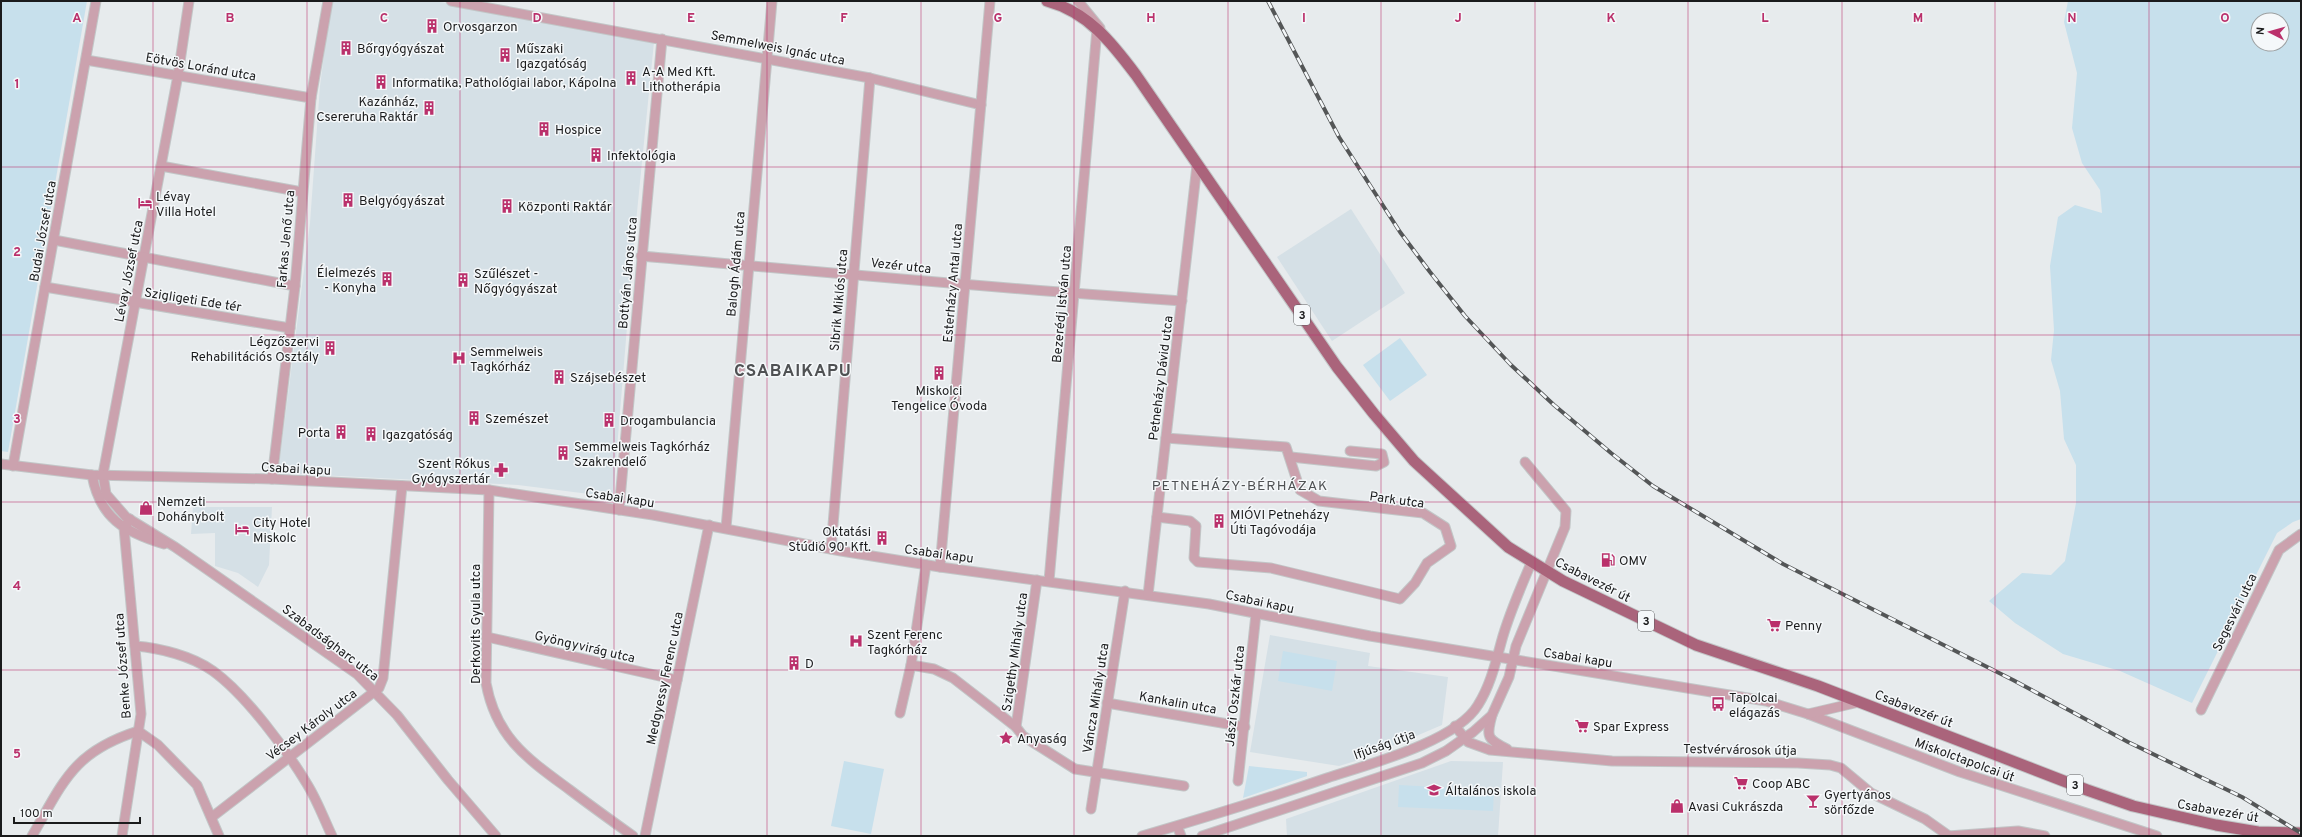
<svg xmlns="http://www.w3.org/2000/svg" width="2302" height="837" viewBox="0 0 2302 837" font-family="Overpass,sans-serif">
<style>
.built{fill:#d5e0e6}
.green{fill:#c7e0ec;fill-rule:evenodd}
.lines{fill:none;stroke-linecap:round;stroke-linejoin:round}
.minor-casing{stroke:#c2c6c7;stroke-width:11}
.major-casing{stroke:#c2c6c7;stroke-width:13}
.minor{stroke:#cba2ae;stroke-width:9}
.major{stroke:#aa647b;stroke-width:11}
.rail-casing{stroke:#545657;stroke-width:4}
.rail{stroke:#f5f8fa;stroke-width:2.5;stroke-dasharray:8;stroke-linecap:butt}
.grid{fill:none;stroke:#ba306b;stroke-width:1;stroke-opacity:0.55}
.labels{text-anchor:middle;stroke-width:3;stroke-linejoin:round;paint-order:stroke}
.shield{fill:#f5f8fa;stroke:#5c5d5f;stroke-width:1}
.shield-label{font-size:12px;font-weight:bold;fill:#1a1b1c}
.poi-label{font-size:13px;fill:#1a1b1c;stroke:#f5f8fa;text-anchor:start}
.street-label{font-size:13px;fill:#1a1b1c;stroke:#f5f8fa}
.neighbourhood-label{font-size:14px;letter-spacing:1px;fill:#4f5153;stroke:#f5f8fa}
.district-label{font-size:17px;font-weight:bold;letter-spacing:1px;fill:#4f5153;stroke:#f5f8fa}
.grid-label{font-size:13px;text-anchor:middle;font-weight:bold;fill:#ba306b;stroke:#f5f8fa;stroke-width:3;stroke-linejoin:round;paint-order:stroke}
</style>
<rect width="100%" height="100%" fill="#e7ebed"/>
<g class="built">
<path d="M331,1H435L654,42L634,242L613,497L518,485L278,473L310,223L320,86Z"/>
<path d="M1351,209L1405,293L1332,341L1277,257Z"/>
<path d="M193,507H272L269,565L258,587L238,573L215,566V533L191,534Z"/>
<path d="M1270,635L1370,653L1368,666L1448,677L1442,725L1362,759L1339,766L1250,752Z"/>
<path d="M1451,761L1503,762L1498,836H1287L1286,819Z"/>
</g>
<g class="green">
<path d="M1,1H87L8,452L1,451Z"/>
<path d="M2068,1H2301V519L2293,522L2277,533L2192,703L2120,671L2063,654L2015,623L1989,601L2022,573L2051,575L2065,561L2076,503V465L2064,439L2060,391L2051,360L2054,330L2050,266L2058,217L2075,205L2102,213L2100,190L2082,163L2072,128L2077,73L2064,22ZM2258,20H2282V44H2258Z"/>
<path d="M1400,338L1427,375L1390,401L1363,365Z"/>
<path d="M1283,651L1337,661L1332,691L1278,681Z"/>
<path d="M844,761L884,769L871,834L831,826Z"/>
<path d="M1249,766L1307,772V776L1243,798Z"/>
<path d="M1399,785L1494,790L1493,811L1398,807Z"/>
</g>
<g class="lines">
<defs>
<g id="minor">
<path d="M189,1L178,75L103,474L106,494L126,517L175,547L357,674L397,715L448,780L496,836"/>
<path d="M451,1L870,78L981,105"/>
<path d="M1078,1L1100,28"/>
<path d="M86,60L311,98"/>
<path d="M161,166L302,192"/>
<path d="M54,240L295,286"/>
<path d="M641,256C821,272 1001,289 1182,301"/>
<path d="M45,287L290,328"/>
<path d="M1291,457L1376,466L1384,462L1382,454L1350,451"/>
<path d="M1,464L92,475L272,479L489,490L653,515L841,551L940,567L1209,604L1370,636L1766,701L1808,714L1960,772L2157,836"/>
<path d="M13,466L96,1"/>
<path d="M92,475C100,518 124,532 164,544"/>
<path d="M272,479L295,286L311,98L328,1"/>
<path d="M489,490L486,683C496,738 528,759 570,790C591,806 612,821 633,836"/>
<path d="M619,510L662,39"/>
<path d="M1157,517L1190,521L1196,526L1194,558L1198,562L1271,568L1400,599L1415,583L1427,563L1451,546L1445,527L1423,513L1319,501L1300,490L1286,447L1166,438"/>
<path d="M726,528L772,1"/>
<path d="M831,549L870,78"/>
<path d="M940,567L990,1"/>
<path d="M1049,581L1097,29"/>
<path d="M1148,595L1197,165"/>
<path d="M487,637L677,680"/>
<path d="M135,646C160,648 192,656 213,671C246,695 286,749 307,784C317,800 324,819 332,836"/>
<path d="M911,665L934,669L953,678L1016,727L1023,736L1075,769L1184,786"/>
<path d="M1107,703L1245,727"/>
<path d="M2201,710L2279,550L2301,534"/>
<path d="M900,713L911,665L926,565"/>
<path d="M1808,714L1859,702"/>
<path d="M1492,715C1486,737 1487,739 1507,749"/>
<path d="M1455,726L1468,742L1490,750L1612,761L1798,763L1830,765L1841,768L1871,793L1925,819L1949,836"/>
<path d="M1016,727L1037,580"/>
<path d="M138,731L158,745L197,785L219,836"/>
<path d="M1238,781L1256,614"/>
<path d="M1091,809L1125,591"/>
<path d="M212,817L379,688L383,678L402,486"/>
<path d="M1178,828L1181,836"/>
<path d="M32,836C64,781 73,752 138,731"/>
<path d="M122,836L141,714L124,528L130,519"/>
<path d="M645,836L709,525"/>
<path d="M1142,836C1204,818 1266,799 1327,778C1366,765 1456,742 1478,705C1490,686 1495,665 1501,643C1508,616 1521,587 1532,561"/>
<path d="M1202,836L1422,763L1446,751L1473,732L1492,715L1509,677L1516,646L1565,527L1566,511L1525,462"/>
<path d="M1948,836L2018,831L2045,836"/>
</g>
<path id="major" d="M1047,1C1088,12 1112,43 1136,75L1337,367L1374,414L1414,461L1508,547L1563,581L1696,645L1818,686L2087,790L2133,806L2216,825L2258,832L2301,833"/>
</defs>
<use href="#minor" class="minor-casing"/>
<use href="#major" class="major-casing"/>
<use href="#minor" class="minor"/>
<use href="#major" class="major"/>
<defs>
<path id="rail" d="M1268,1L1339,137L1400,232L1430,272L1465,316L1511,365L1554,405L1611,453L1653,486L1783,564L2013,680L2128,742L2242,797L2301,833"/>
</defs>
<use href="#rail" class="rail-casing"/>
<use href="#rail" class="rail"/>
</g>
<path class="grid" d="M153,1V836M307,1V836M460,1V836M614,1V836M767,1V836M921,1V836M1074,1V836M1228,1V836M1381,1V836M1535,1V836M1688,1V836M1842,1V836M1995,1V836M2149,1V836M1,167H2301M1,335H2301M1,502H2301M1,670H2301"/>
<defs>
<symbol id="building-bare" viewBox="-9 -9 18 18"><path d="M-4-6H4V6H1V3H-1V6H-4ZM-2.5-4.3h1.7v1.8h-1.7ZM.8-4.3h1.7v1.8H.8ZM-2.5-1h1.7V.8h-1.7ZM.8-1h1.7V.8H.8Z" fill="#ba306b" stroke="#f5f8fa" stroke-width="2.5" paint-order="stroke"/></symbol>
<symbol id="hotel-bare" viewBox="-9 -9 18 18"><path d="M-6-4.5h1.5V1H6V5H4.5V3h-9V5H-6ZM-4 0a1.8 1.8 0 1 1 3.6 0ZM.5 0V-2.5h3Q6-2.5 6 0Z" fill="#ba306b" stroke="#f5f8fa" stroke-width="2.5" paint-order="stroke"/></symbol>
<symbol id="hospital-bare" viewBox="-9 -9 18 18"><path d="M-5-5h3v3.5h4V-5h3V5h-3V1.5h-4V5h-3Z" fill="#ba306b" stroke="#f5f8fa" stroke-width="2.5" paint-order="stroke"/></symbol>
<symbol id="pharmacy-bare" viewBox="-9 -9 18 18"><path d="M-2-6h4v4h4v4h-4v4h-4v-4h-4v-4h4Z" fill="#ba306b" stroke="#f5f8fa" stroke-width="2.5" paint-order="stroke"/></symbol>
<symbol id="shop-bare" viewBox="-9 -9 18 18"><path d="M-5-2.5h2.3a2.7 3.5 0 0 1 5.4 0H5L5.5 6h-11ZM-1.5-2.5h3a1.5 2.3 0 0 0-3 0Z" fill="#ba306b" stroke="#f5f8fa" stroke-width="2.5" paint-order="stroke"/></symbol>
<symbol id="fuel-bare" viewBox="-9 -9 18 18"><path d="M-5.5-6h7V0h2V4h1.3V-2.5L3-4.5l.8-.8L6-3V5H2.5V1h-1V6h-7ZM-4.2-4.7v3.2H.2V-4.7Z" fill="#ba306b" stroke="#f5f8fa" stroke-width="2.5" paint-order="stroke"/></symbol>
<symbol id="supermarket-bare" viewBox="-9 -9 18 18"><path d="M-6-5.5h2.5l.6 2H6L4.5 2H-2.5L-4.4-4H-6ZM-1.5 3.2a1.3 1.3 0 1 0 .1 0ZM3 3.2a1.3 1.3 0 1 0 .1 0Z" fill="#ba306b" stroke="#f5f8fa" stroke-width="2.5" paint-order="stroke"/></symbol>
<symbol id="bus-bare" viewBox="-9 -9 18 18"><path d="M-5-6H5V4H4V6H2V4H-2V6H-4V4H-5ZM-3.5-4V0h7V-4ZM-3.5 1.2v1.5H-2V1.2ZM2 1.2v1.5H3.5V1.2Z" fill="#ba306b" stroke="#f5f8fa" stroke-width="2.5" paint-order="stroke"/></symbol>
<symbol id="sight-bare" viewBox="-9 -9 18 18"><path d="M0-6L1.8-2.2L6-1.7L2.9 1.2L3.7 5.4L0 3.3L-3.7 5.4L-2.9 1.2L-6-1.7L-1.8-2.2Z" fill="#ba306b" stroke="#f5f8fa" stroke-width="2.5" paint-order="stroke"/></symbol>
<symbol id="school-bare" viewBox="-9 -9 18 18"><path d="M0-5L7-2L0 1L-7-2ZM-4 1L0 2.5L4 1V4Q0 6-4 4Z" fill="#ba306b" stroke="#f5f8fa" stroke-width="2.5" paint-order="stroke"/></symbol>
<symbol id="bar-bare" viewBox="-9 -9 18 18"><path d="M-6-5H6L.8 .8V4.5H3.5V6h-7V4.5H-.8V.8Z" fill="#ba306b" stroke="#f5f8fa" stroke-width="2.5" paint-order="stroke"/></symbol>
</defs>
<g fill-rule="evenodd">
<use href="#building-bare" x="422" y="16" width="20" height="20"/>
<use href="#building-bare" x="336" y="38" width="20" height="20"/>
<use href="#building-bare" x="495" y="45" width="20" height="20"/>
<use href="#building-bare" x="621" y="68" width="20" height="20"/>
<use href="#building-bare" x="371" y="72" width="20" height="20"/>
<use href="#building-bare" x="419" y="98" width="20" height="20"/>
<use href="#building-bare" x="534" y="119" width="20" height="20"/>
<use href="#building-bare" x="586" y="145" width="20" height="20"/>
<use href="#building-bare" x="338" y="190" width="20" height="20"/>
<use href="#hotel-bare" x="135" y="193" width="20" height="20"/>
<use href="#building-bare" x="497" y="196" width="20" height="20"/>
<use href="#building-bare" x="377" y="269" width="20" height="20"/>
<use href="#building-bare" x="453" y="270" width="20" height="20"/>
<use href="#building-bare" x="320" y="338" width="20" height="20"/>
<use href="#hospital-bare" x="449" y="348" width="20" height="20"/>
<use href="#building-bare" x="929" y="363" width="20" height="20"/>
<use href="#building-bare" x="549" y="367" width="20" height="20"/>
<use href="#building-bare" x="464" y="408" width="20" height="20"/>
<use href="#building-bare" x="599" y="410" width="20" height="20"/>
<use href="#building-bare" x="331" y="422" width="20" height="20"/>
<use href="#building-bare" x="361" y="424" width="20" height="20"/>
<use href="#building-bare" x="553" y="443" width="20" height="20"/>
<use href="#pharmacy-bare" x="491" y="460" width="20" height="20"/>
<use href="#shop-bare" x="136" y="498" width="20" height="20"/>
<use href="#building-bare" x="1209" y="511" width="20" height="20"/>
<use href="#hotel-bare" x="232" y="519" width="20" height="20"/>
<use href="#building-bare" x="872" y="528" width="20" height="20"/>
<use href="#fuel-bare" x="1598" y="550" width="20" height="20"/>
<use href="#supermarket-bare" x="1764" y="615" width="20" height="20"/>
<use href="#hospital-bare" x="846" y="631" width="20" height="20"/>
<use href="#building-bare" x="784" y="653" width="20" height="20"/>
<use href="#bus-bare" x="1708" y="694" width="20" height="20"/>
<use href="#supermarket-bare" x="1572" y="716" width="20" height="20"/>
<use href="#sight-bare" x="996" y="728" width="20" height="20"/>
<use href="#supermarket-bare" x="1731" y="773" width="20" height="20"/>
<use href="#school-bare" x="1424" y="780" width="20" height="20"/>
<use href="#bar-bare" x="1803" y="791" width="20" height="20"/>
<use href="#shop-bare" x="1667" y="796" width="20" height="20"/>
</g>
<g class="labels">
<g class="shield">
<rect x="1294" y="305" width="16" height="20" rx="3"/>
<rect x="1638" y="611" width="16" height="20" rx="3"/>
<rect x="2067" y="775" width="16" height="20" rx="3"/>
</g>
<g class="shield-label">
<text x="1302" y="319">3</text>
<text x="1646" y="625">3</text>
<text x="2075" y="789">3</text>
</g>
<g class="poi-label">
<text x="443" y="31">Orvosgarzon</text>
<text x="357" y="53">Bőrgyógyászat</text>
<text x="516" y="53">Műszaki<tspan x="516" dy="15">Igazgatóság</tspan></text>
<text x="642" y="76">A-A Med Kft.<tspan x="642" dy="15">Lithotherápia</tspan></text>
<text x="392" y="87">Informatika, Pathológiai labor, Kápolna</text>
<text x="418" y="106" text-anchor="end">Kazánház,<tspan x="418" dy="15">Csereruha Raktár</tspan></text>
<text x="555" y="134">Hospice</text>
<text x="607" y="160">Infektológia</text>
<text x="156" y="201">Lévay<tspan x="156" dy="15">Villa Hotel</tspan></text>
<text x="359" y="205">Belgyógyászat</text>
<text x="518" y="211">Központi Raktár</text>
<text x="376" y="277" text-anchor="end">Élelmezés<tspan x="376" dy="15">- Konyha</tspan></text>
<text x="474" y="278">Szűlészet -<tspan x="474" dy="15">Nőgyógyászat</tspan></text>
<text x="319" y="346" text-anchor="end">Légzőszervi<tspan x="319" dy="15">Rehabilitációs Osztály</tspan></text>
<text x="470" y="356">Semmelweis<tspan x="470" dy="15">Tagkórház</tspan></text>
<text x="570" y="382">Szájsebészet</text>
<text x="939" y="395" text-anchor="middle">Miskolci<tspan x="939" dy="15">Tengelice Óvoda</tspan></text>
<text x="485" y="423">Szemészet</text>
<text x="620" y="425">Drogambulancia</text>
<text x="330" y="437" text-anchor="end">Porta</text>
<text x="382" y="439">Igazgatóság</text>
<text x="574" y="451">Semmelweis Tagkórház<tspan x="574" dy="15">Szakrendelő</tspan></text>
<text x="490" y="468" text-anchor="end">Szent Rókus<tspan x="490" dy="15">Gyógyszertár</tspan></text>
<text x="157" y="506">Nemzeti<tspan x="157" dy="15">Dohánybolt</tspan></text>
<text x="1230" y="519">MIÓVI Petneházy<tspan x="1230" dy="15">Úti Tagóvodája</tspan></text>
<text x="253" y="527">City Hotel<tspan x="253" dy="15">Miskolc</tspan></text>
<text x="871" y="536" text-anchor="end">Oktatási<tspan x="871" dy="15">Stúdió 90' Kft.</tspan></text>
<text x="1619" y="565">OMV</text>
<text x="1785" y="630">Penny</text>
<text x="867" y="639">Szent Ferenc<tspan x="867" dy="15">Tagkórház</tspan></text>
<text x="805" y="668">D</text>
<text x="1729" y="702">Tapolcai<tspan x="1729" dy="15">elágazás</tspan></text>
<text x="1593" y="731">Spar Express</text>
<text x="1017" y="743">Anyaság</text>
<text x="1752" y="788">Coop ABC</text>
<text x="1445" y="795">Általános iskola</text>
<text x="1824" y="799">Gyertyános<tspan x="1824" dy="15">sörfőzde</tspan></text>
<text x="1688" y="811">Avasi Cukrászda</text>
</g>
<g class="street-label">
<text transform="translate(778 47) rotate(11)" y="5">Semmelweis Ignác utca</text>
<text transform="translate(201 66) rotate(10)" y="5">Eötvös Loránd utca</text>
<text transform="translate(42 231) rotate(-80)" y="5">Budai József utca</text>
<text transform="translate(285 239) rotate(-85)" y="5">Farkas Jenő utca</text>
<text transform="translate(735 264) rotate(-85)" y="5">Balogh Ádám utca</text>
<text transform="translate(901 265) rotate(6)" y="5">Vezér utca</text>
<text transform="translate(128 271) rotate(-79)" y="5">Lévay József utca</text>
<text transform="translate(627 273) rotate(-85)" y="5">Bottyán János utca</text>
<text transform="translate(952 283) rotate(-85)" y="5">Esterházy Antal utca</text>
<text transform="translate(193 299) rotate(9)" y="5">Szigligeti Ede tér</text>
<text transform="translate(838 300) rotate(-85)" y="5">Sibrik Miklós utca</text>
<text transform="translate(1061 304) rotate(-85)" y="5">Bezerédj István utca</text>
<text transform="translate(1160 378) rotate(-83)" y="5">Petneházy Dávid utca</text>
<text transform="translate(296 468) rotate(3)" y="5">Csabai kapu</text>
<text transform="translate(620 497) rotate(9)" y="5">Csabai kapu</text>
<text transform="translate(1397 499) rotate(8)" y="5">Park utca</text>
<text transform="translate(939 553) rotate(8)" y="5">Csabai kapu</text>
<text transform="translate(1593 579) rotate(27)" y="5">Csabavezér út</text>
<text transform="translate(1260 601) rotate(12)" y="5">Csabai kapu</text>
<text transform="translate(2234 612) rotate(-64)" y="5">Segesvári utca</text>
<text transform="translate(475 624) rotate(-90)" y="5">Derkovits Gyula utca</text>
<text transform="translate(331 642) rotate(37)" y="5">Szabadságharc utca</text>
<text transform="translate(585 646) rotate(13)" y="5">Gyöngyvirág utca</text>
<text transform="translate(1014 652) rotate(-82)" y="5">Szigethy Mihály utca</text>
<text transform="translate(1578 657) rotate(9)" y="5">Csabai kapu</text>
<text transform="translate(122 666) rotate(-94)" y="5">Benke József utca</text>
<text transform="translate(664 678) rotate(-78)" y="5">Medgyessy Ferenc utca</text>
<text transform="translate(1234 696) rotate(-84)" y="5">Jászi Oszkár utca</text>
<text transform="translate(1095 698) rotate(-81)" y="5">Váncza Mihály utca</text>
<text transform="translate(1178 702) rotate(10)" y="5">Kankalin utca</text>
<text transform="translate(1914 708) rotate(21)" y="5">Csabavezér út</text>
<text transform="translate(311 724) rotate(-37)" y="5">Vécsey Károly utca</text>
<text transform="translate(1384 744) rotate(-20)" y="5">Ifjúság útja</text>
<text transform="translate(1740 749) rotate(1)" y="5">Testvérvárosok útja</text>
<text transform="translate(1965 759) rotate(20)" y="5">Miskolctapolcai út</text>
<text transform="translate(2218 810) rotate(10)" y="5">Csabavezér út</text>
</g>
<g class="neighbourhood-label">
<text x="1240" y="490">PETNEHÁZY-BÉRHÁZAK</text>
</g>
<g class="district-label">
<text x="793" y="376">CSABAIKAPU</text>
</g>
</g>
<g class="grid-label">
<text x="77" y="22">A</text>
<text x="230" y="22">B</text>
<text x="384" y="22">C</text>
<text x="537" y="22">D</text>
<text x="691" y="22">E</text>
<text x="844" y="22">F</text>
<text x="998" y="22">G</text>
<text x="1151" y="22">H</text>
<text x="1304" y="22">I</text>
<text x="1458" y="22">J</text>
<text x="1611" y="22">K</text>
<text x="1765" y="22">L</text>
<text x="1918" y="22">M</text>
<text x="2072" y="22">N</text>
<text x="2225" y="22">O</text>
<text x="17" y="88">1</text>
<text x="17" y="256">2</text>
<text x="17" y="423">3</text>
<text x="17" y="590">4</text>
<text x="17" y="758">5</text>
</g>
<rect width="2302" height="837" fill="none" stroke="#1a1b1c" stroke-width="4"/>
<g transform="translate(2270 32) rotate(276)"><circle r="19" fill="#f5f8fa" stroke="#9da0a1"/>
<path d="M0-3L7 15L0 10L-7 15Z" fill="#ba306b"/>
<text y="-6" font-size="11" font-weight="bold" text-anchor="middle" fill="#1a1b1c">N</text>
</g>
<path d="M14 817v6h126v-6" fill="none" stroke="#1a1b1c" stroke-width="2"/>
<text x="20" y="817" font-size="12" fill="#1a1b1c" stroke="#f5f8fa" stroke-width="3" paint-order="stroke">100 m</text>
</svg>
